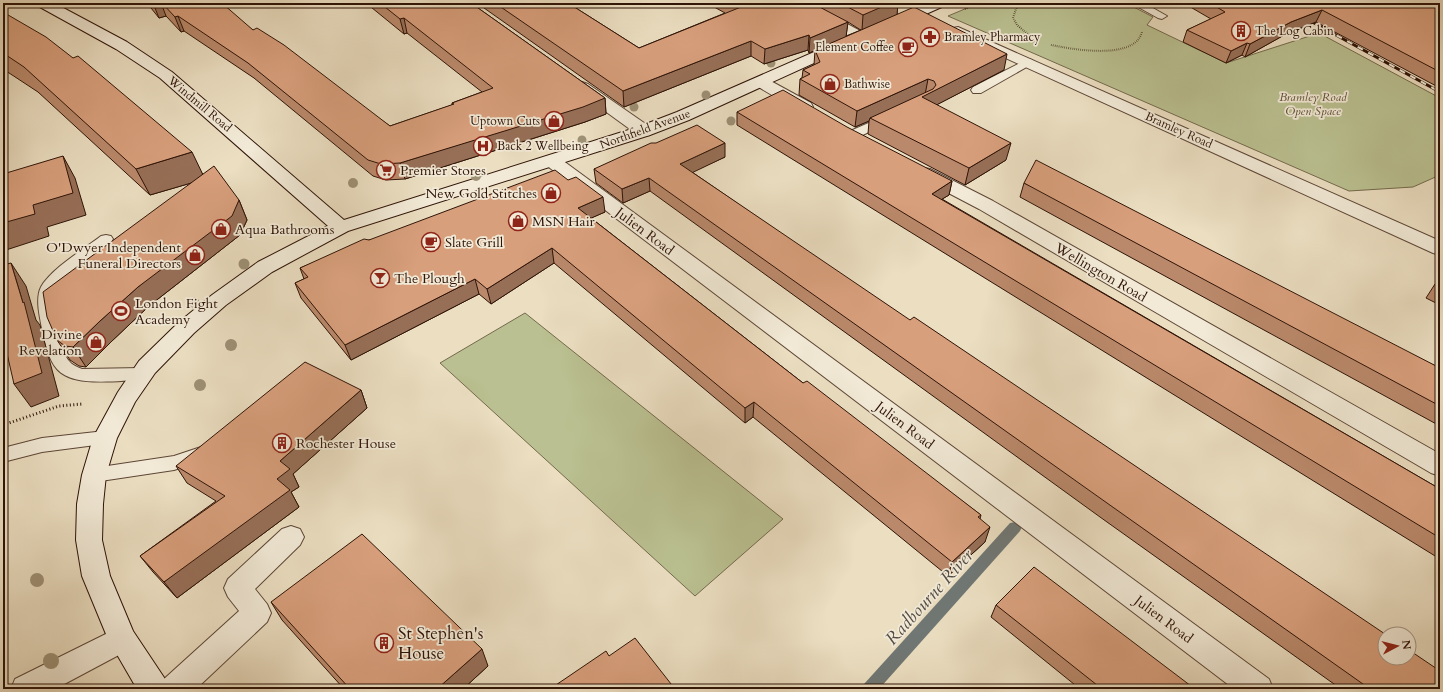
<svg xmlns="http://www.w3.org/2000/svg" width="1443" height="692" viewBox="0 0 1443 692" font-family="Cardo,serif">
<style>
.green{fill:#bac091;stroke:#746a4c}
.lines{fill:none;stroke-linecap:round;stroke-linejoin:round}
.stream{fill:#707774;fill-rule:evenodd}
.service-casing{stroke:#5d4636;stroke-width:2}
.minor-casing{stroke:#5d4636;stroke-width:2}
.secondary-casing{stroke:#2e1307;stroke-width:2}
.path-far1{stroke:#2e1307;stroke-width:2;stroke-dasharray:0.5 1.5;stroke-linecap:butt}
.path{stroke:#2e1307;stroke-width:3;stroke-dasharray:1 2.5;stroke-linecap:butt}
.service{fill:#f2ead7;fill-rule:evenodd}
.minor{fill:#f2ead7;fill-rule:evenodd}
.secondary{fill:#f2ead7;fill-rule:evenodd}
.rail-casing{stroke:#2e1307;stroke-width:3}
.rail{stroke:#f2ead7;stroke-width:2;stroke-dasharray:6;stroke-linecap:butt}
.tree{fill:#9e9075}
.wall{fill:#ba896b;stroke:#2e1307;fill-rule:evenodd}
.shaded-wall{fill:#976f57;stroke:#2e1307}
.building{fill:#d89f7c;stroke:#2e1307}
.labels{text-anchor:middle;stroke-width:3.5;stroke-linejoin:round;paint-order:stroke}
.far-poi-label{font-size:12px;fill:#2e1307;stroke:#f2ead7;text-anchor:start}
.far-park-label{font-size:12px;font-style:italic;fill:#5f5037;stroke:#f2ead7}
.far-street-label{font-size:12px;fill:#2e1307;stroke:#f2ead7}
.poi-label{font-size:14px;fill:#2e1307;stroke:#f2ead7;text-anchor:start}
.street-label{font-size:14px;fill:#2e1307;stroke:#f2ead7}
.near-poi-label{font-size:17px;fill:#2e1307;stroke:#f2ead7;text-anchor:start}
.near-water-label{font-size:18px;font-style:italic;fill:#544d46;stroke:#f2ead7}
</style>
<rect width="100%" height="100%" fill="#ebdec1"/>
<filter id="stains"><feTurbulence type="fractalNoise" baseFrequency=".005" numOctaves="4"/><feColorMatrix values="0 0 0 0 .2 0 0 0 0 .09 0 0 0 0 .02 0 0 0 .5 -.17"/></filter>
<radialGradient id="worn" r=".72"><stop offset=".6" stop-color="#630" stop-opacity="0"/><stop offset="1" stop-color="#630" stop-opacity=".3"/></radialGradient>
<g class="green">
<path d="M979,3H1126L1153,17L1147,25L1226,63L1319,33L1440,98V175L1413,187L1349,191L948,16Z"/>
<path d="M525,313L783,519L695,596L440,363Z"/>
</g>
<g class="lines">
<path class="stream" d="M1015,522L1020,523L1022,527L1020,531L879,689H862L864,684L1010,523Z"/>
<defs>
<g id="service">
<path d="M1131,3H1144L1167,16L1162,19L1158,18Z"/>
<path d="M1028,59L1032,60L1034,62L1032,64L981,93H973L971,90L973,87Z"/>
<path d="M889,114L893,115L895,118L893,121L856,138H848L846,135L848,132Z"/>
<path d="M106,235L111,236L113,239L111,242L72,274L55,290C52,304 59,350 69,361C72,365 77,367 82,369L142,368L148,370L150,374L148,378L142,380C119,380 73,388 57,369C48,359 45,342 42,329C40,317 35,299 41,287C51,269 84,249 101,236Z"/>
<path d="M105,431L111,433L114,438L111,443L42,452L3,462V448L42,438Z"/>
<path d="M204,446L210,448L213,453L210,458L174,470L94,482L88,480L85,475L88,470L94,468L174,456Z"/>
</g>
<g id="minor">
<path d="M790,3H808L866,34L869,37L866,40L861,42L856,40L792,6Z"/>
<path d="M958,27L1440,241V255L1433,253L953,34L951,31L953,28Z"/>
<path d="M761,77L767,79L811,103L813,107L811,111L805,112L799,111L755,85L753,82L755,79Z"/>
<path d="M582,82L588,84L650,127L653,131L650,135L644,136L638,135L576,90L574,87L576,84Z"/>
<path d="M552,156L558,157L1269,679L1273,689H1234L546,165L543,161L546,157Z"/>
<path d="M924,168L930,169L993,201L1440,454V476L1431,473L979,209L918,177L915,173L918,169Z"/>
<path d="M291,526L300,529L304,537L300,545L255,589L267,604L271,613L267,622L196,689H160L164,679L239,611L228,597L224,588L228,579L282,529Z"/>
<path d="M122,626L132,630L136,639L132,648L55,689H11L15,679Z"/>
</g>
<g id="secondary">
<path d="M36,3H54L127,42L172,72L344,220L638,127L677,112L837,42L842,40L847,42L850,45L847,48L689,120L650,135L348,231L272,272L226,305L194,333L155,373L135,402L117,438L106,475L103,504L102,540L110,576L133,631L165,679L169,689H137L108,639L82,576L76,540L77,504L82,475L93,438L118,392L139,361L178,323L212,295L258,262L328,226L160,78L116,49L38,6Z"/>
<path d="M927,3H946L944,6L899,26L894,27L889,26L887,23L889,20Z"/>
</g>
</defs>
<use href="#service" class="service-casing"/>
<use href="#minor" class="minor-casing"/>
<use href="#secondary" class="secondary-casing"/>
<g class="path-far1">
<path d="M1020,3L1016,9L1013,18L1017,25L1030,36"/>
<path d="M965,9L979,3"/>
<path d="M1051,45C1072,49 1134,61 1142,32"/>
</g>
<path class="path" d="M3,425L59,406L82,404"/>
<use href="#service" class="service"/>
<use href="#minor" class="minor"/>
<use href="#secondary" class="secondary"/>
<defs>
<path id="rail" d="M1305,18L1440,92"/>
</defs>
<use href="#rail" class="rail-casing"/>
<use href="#rail" class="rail"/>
</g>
<g class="tree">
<circle cx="771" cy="63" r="4.5"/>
<circle cx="706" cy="95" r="4.5"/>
<circle cx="634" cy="107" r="4.5"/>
<circle cx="731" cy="121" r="4.5"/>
<circle cx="582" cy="140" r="4.5"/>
<circle cx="476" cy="176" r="5"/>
<circle cx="353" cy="183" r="5"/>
<circle cx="244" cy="264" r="5.5"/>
<circle cx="194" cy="303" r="5.5"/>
<circle cx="231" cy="345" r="6"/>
<circle cx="200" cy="385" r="6"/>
<circle cx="37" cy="580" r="7"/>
<circle cx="51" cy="661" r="8"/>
</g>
<g class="wall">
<path d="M147,3H212L215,6L253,30L390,126L452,105V103L482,92L407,33L404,34L366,3H471L605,98L606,114L585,122L405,179L386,180L373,176L254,78L184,31L181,32L166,16L159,18Z"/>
<path d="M477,3H568L639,48L725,13L707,3H899H898L897,14L1004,70L936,105L1006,160L965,185L868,134L869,121L855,127L799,95L800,79L802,78L803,70L814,65L815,50L809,53L808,50L764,64L751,56L624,107ZM848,22L859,29L861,30L846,36Z"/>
<path d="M1187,3H1440V88L1316,22L1286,34L1245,57L1242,55L1226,63L1183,42L1187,30L1211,19L1187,5Z"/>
<path d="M3,12L203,174L239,200L247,220L240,235L149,306L112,341L86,367L79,366L70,360L57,340L191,183L150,195L38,92L3,69Z"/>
<path d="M737,112L952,181L949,195L942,199L1440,489V559L737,125Z"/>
<path d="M725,157L692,172L1440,689H1341L1100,517L650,191L623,203L596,183L594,169Z"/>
<path d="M1024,183L1440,368V426L1020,197Z"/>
<path d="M605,212L591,218L803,383L981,515L980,519L985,542L948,576L753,417L745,423L554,263L491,304L479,294L351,360L301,298L295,283L304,279L300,268L369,240Z"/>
<path d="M1440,279V305L1426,298L1435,284Z"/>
<path d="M361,390L367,408L293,474L299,487L291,492L299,507L177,598L153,572L140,556L216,501L187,483L176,466Z"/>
<path d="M271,602L488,666L463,689H344L282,620Z"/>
<path d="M996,605L1195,689H1080L991,617Z"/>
</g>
<g class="shaded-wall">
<path d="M153,3H161L166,16L159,18Z"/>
<path d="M886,3H899H898L897,15L862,30L863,15Z"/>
<path d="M1322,10L1316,22L1286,34L1245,57L1250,44L1291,22Z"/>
<path d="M178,16L184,31L181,32L175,17Z"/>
<path d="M404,18L407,33L404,34L400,19Z"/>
<path d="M848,22L846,37L809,53L810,38Z"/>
<path d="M809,35L808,50L764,64L765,49Z"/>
<path d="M751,41V56L624,107L623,91Z"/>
<path d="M1247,43L1242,55L1226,63L1231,51Z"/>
<path d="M1007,54L1004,70L919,114L870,118L869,121L855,127L857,111L928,79L925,95Z"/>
<path d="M605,98L606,114L585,122L405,179L400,163Z"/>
<path d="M725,143V157L681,178L680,164Z"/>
<path d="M1011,143L1006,160L965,185L969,168Z"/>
<path d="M192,152L205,179L150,195L136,169Z"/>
<path d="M63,156L75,178L86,215L47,227L49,236L3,251V223L33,205Z"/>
<path d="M649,178L650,191L623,203L622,189Z"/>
<path d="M952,181L949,195L929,207L932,194Z"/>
<path d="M603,197L605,212L580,223L578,208Z"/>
<path d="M239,200L247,220L240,235L149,306L112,341L86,367L73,347L100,321L138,287Z"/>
<path d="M552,248L554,263L491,304L487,289Z"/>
<path d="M11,263L26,286L36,320L40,325L59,396L31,407L14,384L23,303Z"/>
<path d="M475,279L479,294L351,360L345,345Z"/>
<path d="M361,390L367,408L293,474L299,487L291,492L299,507L177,598L164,582L277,479L280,461Z"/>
<path d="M754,402L753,417L745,423V408Z"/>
<path d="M990,527L985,542L948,576L952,562Z"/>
<path d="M482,649L488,666L463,689H437Z"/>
<path d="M3,652L6,664L3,665Z"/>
</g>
<g class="building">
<path d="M162,3H212L215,6L223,4L253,30L257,28L284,45L390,126L454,104L452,103L493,88L404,18L400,19L380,3H471L605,98L583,107L400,163L381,164L368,160L248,63L178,16L175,17Z"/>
<path d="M495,3H568L639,48L741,7L734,3H812L848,22L810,38L809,35L765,49L751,41L623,91Z"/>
<path d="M840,3H891L863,15Z"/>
<path d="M1210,3H1440V72L1322,10L1291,22L1250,44L1247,43L1231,51L1187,30L1225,12Z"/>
<path d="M914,7L1007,54L922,97L1011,143L969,168L870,118L933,89L936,85L934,81L928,79L857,111L800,79L810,74L803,70L820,62L815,50Z"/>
<path d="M3,12L46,37L73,58L78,56L192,152L136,169L24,67L3,53Z"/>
<path d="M783,90L847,127L952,181L932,194L1440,489V538L737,112Z"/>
<path d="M697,125L725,143L680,164L910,320L914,317L1385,634V658H1409V650L1440,671V689H1370L1107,503L649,178L622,189L594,169L651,143H656Z"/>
<path d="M63,156L73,193L33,205L35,214L3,223V174Z"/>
<path d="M1036,160L1440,368V406L1024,183Z"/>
<path d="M214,166L239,200L232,216L138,287L100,321L73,347L65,346L57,340L47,317L43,292Z"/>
<path d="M555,170L568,180L576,177L603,197L578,208L803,383L807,381L981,515L978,517L990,527L952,562L754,402L745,408L552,248L487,289L475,279L345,345L295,283L308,277L300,268L364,239L369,240Z"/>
<path d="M11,263L23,303L24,302L42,373L14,384L3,336V265Z"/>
<path d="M1440,279V286L1435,284Z"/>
<path d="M305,362L361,390L280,461L290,469L277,479L290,490L164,582L140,556L225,496L176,466Z"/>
<path d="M362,534L482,649L437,689H350L271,602Z"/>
<path d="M1034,567L1195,689H1102L996,605Z"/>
<path d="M635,638L675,689H550L606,651L609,656Z"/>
</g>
<defs>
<symbol id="building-ring" viewBox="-11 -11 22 22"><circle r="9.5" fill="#f2ead7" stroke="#8f2418" stroke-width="1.5"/><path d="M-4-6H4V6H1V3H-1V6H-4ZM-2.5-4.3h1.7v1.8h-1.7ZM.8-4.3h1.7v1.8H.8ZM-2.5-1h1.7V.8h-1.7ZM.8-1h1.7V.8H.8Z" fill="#8f2418"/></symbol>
<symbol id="pharmacy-ring" viewBox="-11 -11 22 22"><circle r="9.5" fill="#f2ead7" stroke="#8f2418" stroke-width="1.5"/><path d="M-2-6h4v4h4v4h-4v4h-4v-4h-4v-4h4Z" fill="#8f2418"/></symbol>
<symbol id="cafe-ring" viewBox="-11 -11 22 22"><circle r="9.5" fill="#f2ead7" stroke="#8f2418" stroke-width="1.5"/><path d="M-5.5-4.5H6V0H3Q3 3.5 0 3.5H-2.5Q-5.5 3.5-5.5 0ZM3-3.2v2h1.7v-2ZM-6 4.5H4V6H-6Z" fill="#8f2418"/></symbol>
<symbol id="shop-ring" viewBox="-11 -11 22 22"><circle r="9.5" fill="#f2ead7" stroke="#8f2418" stroke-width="1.5"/><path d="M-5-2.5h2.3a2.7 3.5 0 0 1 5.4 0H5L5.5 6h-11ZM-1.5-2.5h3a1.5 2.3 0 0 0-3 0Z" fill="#8f2418"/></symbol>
<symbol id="hospital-ring" viewBox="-11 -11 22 22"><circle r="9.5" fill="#f2ead7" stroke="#8f2418" stroke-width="1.5"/><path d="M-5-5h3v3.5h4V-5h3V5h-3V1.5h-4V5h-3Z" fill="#8f2418"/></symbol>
<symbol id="supermarket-ring" viewBox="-11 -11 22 22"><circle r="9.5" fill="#f2ead7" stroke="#8f2418" stroke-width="1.5"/><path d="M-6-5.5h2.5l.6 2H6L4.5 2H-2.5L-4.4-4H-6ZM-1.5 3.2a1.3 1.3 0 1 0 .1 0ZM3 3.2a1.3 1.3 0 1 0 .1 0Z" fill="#8f2418"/></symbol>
<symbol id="bar-ring" viewBox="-11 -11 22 22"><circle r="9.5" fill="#f2ead7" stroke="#8f2418" stroke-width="1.5"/><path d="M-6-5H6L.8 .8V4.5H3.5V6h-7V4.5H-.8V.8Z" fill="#8f2418"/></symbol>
<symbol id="stadium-ring" viewBox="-11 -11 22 22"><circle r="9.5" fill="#f2ead7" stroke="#8f2418" stroke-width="1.5"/><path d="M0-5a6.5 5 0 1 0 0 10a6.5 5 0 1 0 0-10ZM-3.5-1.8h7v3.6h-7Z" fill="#8f2418"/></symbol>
</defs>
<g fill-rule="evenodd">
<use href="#building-ring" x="1230" y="20" width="22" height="22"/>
<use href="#pharmacy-ring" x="919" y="26" width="22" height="22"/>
<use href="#cafe-ring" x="897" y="36" width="22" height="22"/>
<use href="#shop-ring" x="819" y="73" width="22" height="22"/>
<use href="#shop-ring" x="543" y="110" width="22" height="22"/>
<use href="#hospital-ring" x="472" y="135" width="22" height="22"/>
<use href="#supermarket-ring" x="375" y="159" width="22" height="22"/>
<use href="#shop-ring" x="540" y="182" width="22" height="22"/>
<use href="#shop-ring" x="507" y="210" width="22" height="22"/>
<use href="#shop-ring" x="210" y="218" width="22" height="22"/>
<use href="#cafe-ring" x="420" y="231" width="22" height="22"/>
<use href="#shop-ring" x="184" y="244" width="22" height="22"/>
<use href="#bar-ring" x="369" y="267" width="22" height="22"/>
<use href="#stadium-ring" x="110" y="300" width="22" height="22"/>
<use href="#shop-ring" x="85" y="331" width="22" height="22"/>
<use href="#building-ring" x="271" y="432" width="22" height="22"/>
<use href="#building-ring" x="373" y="632" width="22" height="22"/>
</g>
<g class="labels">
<g class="far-poi-label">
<text x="1255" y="35">The Log Cabin</text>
<text x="944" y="41">Bramley Pharmacy</text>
<text x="894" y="51" text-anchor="end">Element Coffee</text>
<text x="844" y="88">Bathwise</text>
<text x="540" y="125" text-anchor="end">Uptown Cuts</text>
<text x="497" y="150">Back 2 Wellbeing</text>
</g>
<g class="far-park-label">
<text x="1313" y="101">Bramley Road<tspan x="1313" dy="14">Open Space</tspan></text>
</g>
<g class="far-street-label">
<text transform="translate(200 104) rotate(40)" y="4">Windmill Road</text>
<text transform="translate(645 129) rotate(-20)" y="4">Northfield Avenue</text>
<text transform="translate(1179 130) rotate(24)" y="4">Bramley Road</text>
</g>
<g class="poi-label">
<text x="400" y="175">Premier Stores</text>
<text x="537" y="198" text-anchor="end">New Gold Stitches</text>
<text x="532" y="226">MSN Hair</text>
<text x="235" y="234">Aqua Bathrooms</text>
<text x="445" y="247">Slate Grill</text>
<text x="181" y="252" text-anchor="end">O'Dwyer Independent<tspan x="181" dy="16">Funeral Directors</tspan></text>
<text x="394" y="283">The Plough</text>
<text x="135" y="308">London Fight<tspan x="135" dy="16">Academy</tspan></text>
<text x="82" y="339" text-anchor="end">Divine<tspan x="82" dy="16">Revelation</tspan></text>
<text x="296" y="448">Rochester House</text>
</g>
<g class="street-label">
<text transform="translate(645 231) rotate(37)" y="5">Julien Road</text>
<text transform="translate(1101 272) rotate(30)" y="5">Wellington Road</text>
<text transform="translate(905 425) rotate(37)" y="5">Julien Road</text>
<text transform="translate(1164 619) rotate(37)" y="5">Julien Road</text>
</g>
<g class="near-poi-label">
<text x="398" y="639">St Stephen's<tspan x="398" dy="20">House</tspan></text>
</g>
<g class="near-water-label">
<text transform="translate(929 597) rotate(-48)" y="6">Radbourne River</text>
</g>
</g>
<rect width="1443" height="692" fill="none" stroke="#ebdec1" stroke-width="16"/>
<rect x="4" y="4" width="1435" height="684" fill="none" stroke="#2e1307" stroke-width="2"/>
<rect x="8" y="8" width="1427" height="676" fill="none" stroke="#2e1307"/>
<g transform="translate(1397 646) rotate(83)"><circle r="19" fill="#f2ead7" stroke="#a49484"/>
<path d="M0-3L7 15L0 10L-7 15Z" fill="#8f2418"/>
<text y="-6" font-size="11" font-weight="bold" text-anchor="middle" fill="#2e1307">N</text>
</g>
<rect width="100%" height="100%" filter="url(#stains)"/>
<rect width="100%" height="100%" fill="url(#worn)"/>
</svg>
